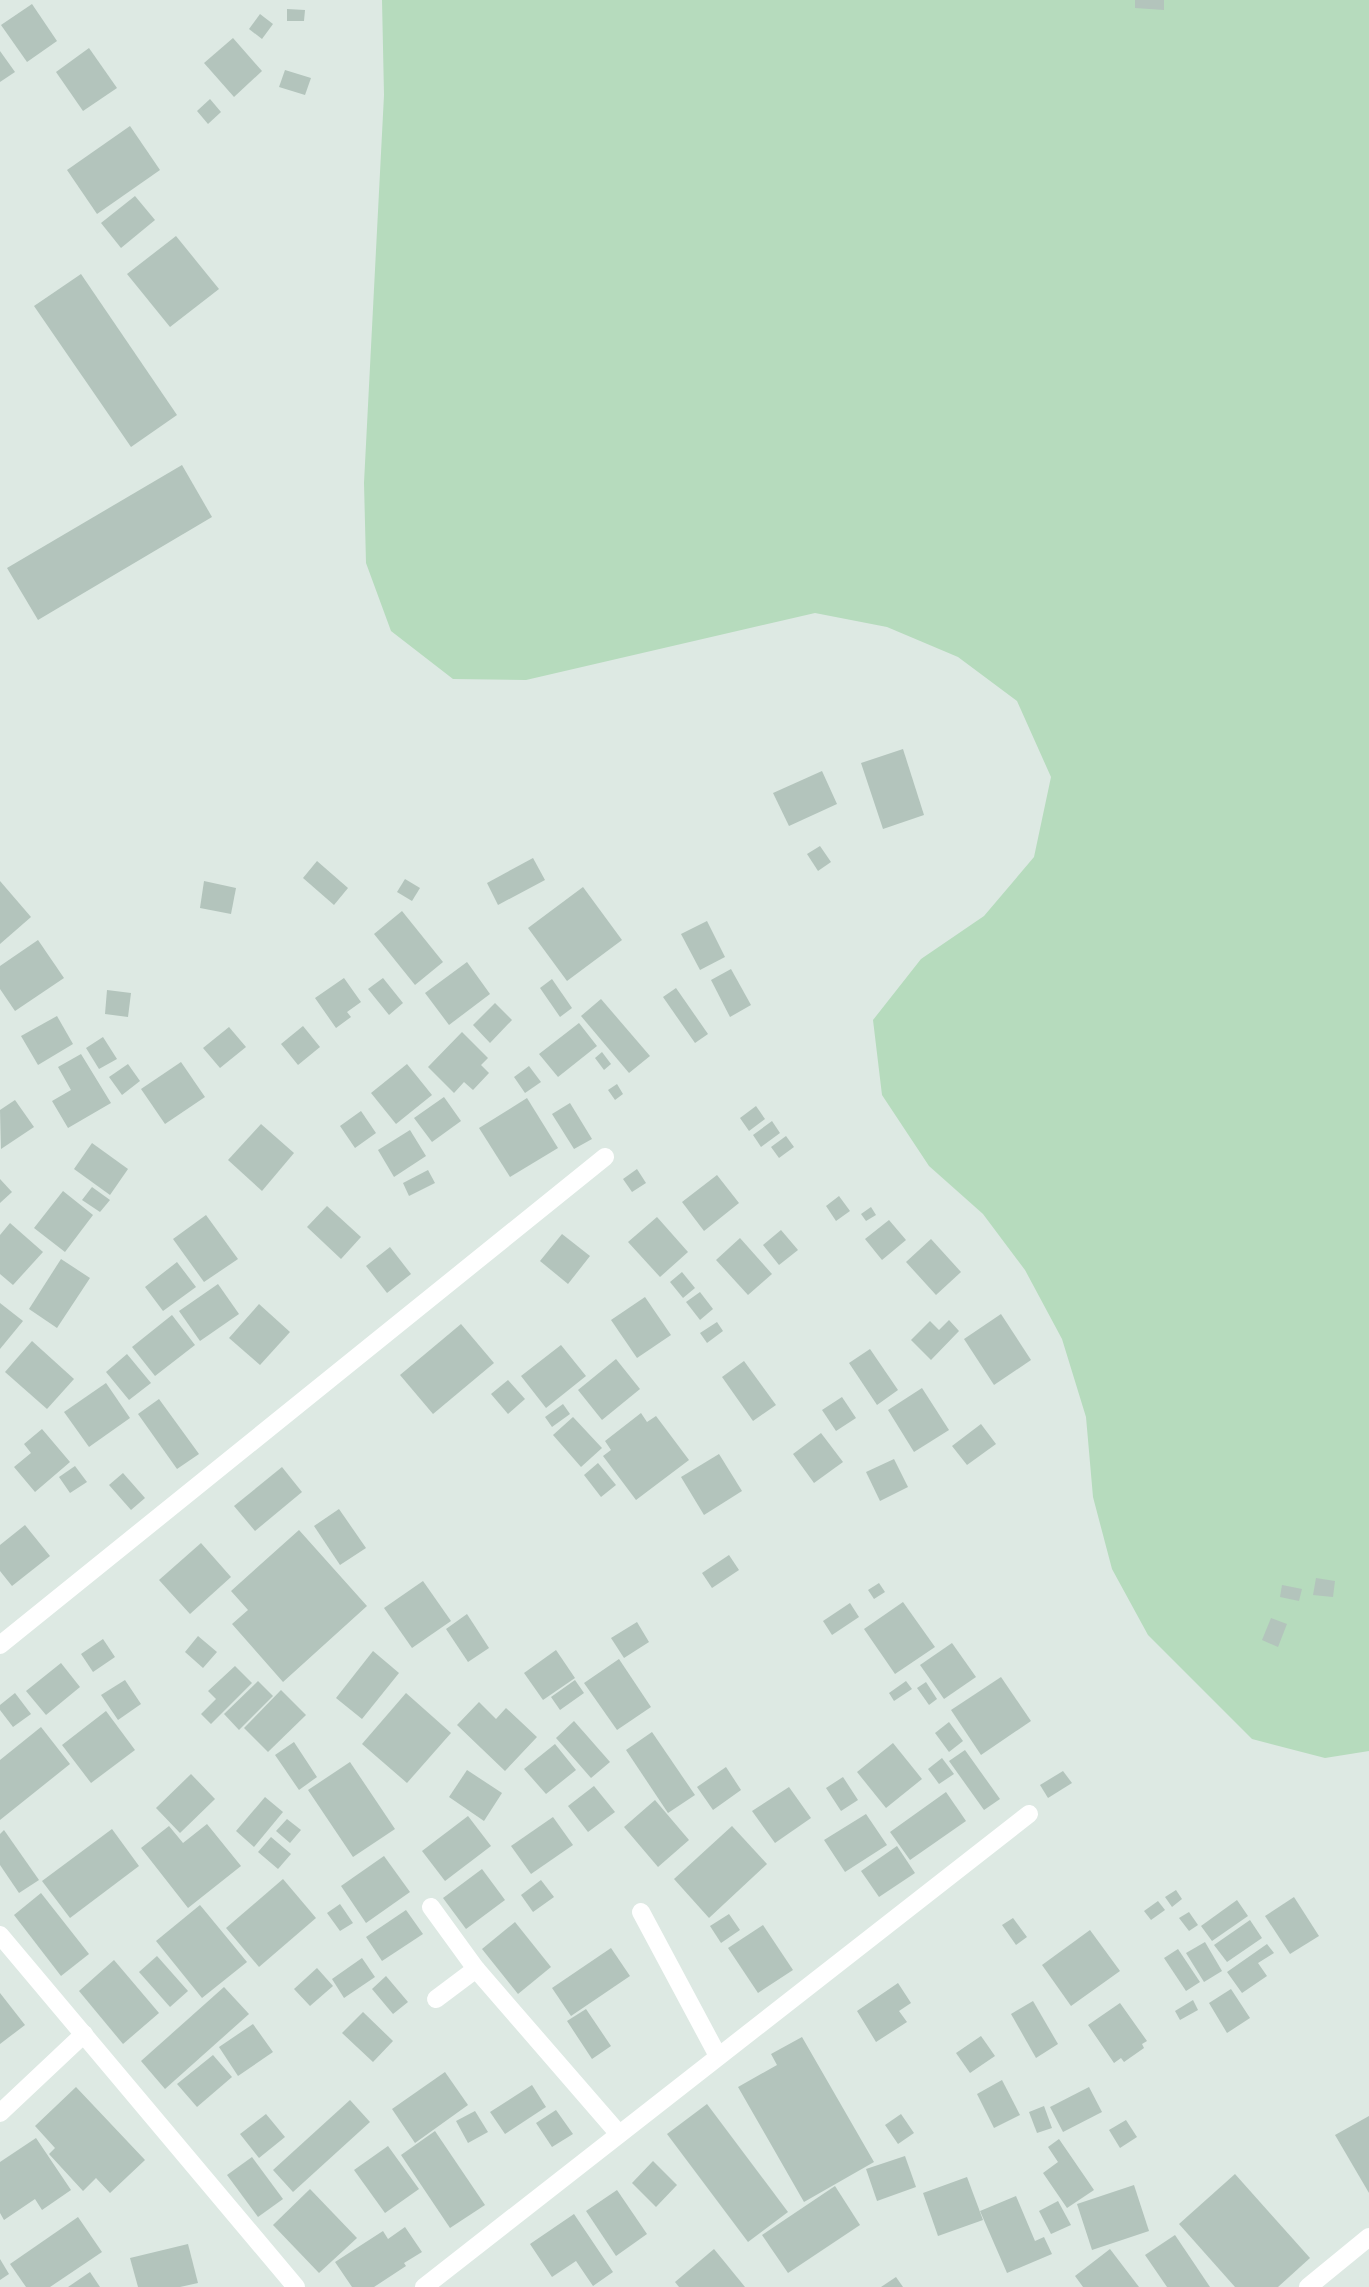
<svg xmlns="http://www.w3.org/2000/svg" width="1369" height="2287" viewBox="0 0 1369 2287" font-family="Commissioner,sans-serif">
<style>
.green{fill:#b6dbbd}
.building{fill:#b3c4bc}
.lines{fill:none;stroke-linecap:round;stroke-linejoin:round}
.minor{stroke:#fff;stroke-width:18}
</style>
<rect width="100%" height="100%" fill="#dde9e3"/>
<path class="green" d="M382,0H1369V1751L1325,1758L1252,1739L1148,1635L1112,1569L1093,1497L1086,1417L1062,1339L1025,1270L983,1214L929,1166L882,1095L873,1020L921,959L984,916L1034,857L1051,777L1017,701L958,657L887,627L815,613L526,680L453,679L391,631L366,563L364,483L384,95Z"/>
<g class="building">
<path d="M1135,0H1164V10L1135,8Z"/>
<path d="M32,4L57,41L27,62L1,25Z"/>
<path d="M287,9L305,10L304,21H287Z"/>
<path d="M260,14L273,24L262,39L249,29Z"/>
<path d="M233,38L262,71L234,97L204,63Z"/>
<path d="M89,48L117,88L83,111L56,72Z"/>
<path d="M0,51L15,72L0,82Z"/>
<path d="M285,70L311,78L305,95L279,87Z"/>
<path d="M210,99L221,112L208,124L197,111Z"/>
<path d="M130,126L160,170L97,214L67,170Z"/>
<path d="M135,196L155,220L121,248L101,223Z"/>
<path d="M176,236L219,289L170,327L127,274Z"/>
<path d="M81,274L177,415L131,447L34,306Z"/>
<path d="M182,465L212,517L38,620L7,568Z"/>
<path d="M903,749L924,815L883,829L861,763Z"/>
<path d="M822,771L837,804L789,826L773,793Z"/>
<path d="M820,846L831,862L818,871L807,854Z"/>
<path d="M533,858L545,880L498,905L487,883Z"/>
<path d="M317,861L348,888L334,905L303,878Z"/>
<path d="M405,879L420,888L412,901L397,892Z"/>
<path d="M0,881L31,917L0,944Z"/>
<path d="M204,881L236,888L231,914L200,908Z"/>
<path d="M583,887L622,940L567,981L528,928Z"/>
<path d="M402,911L443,962L415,985L374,934Z"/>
<path d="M707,921L725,957L700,970L681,934Z"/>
<path d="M38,940L64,978L15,1011L0,989V966Z"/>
<path d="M467,962L490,994L449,1025L425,993Z"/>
<path d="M731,969L751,1005L730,1017L711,980Z"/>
<path d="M344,978L361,1002L347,1012L351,1017L336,1028L315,998Z"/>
<path d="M383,978L403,1003L389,1015L368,989Z"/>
<path d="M552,979L572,1008L560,1017L540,988Z"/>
<path d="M676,988L708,1034L695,1043L663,997Z"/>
<path d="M107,990L131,993L128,1017L105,1014Z"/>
<path d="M601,999L650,1056L629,1073L581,1016Z"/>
<path d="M495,1003L512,1020L490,1043L473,1025Z"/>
<path d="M57,1016L73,1044L38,1065L21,1036Z"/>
<path d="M579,1023L597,1046L558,1077L539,1054Z"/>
<path d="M303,1026L320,1047L298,1065L281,1044Z"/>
<path d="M229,1027L246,1047L220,1068L203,1048Z"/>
<path d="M462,1032L488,1058L481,1065L489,1073L473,1090L464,1082L454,1093L428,1067Z"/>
<path d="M103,1037L117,1059L99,1069L86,1048Z"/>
<path d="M602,1052L611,1064L604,1070L595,1058Z"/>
<path d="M81,1054L111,1103L68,1128L52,1101L71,1090L58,1067Z"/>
<path d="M181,1062L205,1097L165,1124L141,1089Z"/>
<path d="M128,1064L140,1081L122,1095L109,1077Z"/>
<path d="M407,1064L432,1095L396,1124L371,1093Z"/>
<path d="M529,1066L541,1082L525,1093L514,1077Z"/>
<path d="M617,1084L623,1094L615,1100L608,1090Z"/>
<path d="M444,1097L461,1121L432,1142L414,1118Z"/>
<path d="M527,1098L558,1148L510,1177L479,1128Z"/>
<path d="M15,1100L34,1127L1,1149L0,1110Z"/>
<path d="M570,1103L592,1139L574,1149L552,1114Z"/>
<path d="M756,1106L765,1119L749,1131L740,1118Z"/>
<path d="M361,1111L376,1133L355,1148L340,1126Z"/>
<path d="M772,1121L780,1133L761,1147L753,1135Z"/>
<path d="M261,1124L294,1153L262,1191L228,1160Z"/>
<path d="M410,1130L426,1156L394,1177L378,1150Z"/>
<path d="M786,1136L794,1147L779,1158L771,1147Z"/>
<path d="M92,1143L128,1169L110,1195L74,1169Z"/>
<path d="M637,1169L646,1183L632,1192L623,1179Z"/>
<path d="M428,1170L435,1183L409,1196L403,1183Z"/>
<path d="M717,1175L739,1203L704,1231L682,1202Z"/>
<path d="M0,1179L12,1192L0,1203Z"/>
<path d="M92,1187L110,1200L100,1212L82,1200Z"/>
<path d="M63,1191L93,1215L65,1252L34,1228Z"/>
<path d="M839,1196L850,1211L836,1221L826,1206Z"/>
<path d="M327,1206L361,1237L341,1259L307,1227Z"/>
<path d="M871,1207L876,1215L866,1221L861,1214Z"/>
<path d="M206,1215L238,1259L204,1282L173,1239Z"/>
<path d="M657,1217L688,1252L660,1277L628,1242Z"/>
<path d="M889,1220L906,1240L882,1260L865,1239Z"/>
<path d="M10,1223L43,1252L13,1285L0,1274V1235Z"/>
<path d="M781,1230L798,1250L779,1265L763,1245Z"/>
<path d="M562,1234L590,1256L568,1284L540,1261Z"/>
<path d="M740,1238L772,1274L748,1295L716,1260Z"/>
<path d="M931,1239L961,1272L936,1295L906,1262Z"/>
<path d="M390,1247L411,1274L387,1293L366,1266Z"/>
<path d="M61,1259L90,1278L57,1328L29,1309Z"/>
<path d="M177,1262L196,1287L163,1311L145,1287Z"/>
<path d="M682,1272L695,1288L683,1298L670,1282Z"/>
<path d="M218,1284L239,1314L200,1341L179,1311Z"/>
<path d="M700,1292L713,1309L700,1320L686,1302Z"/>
<path d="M645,1297L671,1335L637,1358L611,1320Z"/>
<path d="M0,1303L23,1321L0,1349Z"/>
<path d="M259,1304L290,1332L260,1365L229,1338Z"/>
<path d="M1001,1314L1031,1360L994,1385L964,1339Z"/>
<path d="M172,1315L195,1345L155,1376L132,1347Z"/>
<path d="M949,1320L959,1331L931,1360L911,1340L930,1321L939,1330Z"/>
<path d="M717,1322L723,1331L707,1343L700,1333Z"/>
<path d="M461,1324L494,1363L433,1414L400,1375Z"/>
<path d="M32,1341L74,1379L47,1409L5,1372Z"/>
<path d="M561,1345L586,1376L546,1408L521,1376Z"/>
<path d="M870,1349L898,1390L877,1405L849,1363Z"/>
<path d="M127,1354L151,1383L129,1400L106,1372Z"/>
<path d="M616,1359L640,1389L602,1420L578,1390Z"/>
<path d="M744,1361L776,1405L753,1421L722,1377Z"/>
<path d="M508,1380L525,1399L508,1414L491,1394Z"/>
<path d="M106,1383L130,1418L89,1447L64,1412Z"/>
<path d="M922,1388L949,1430L914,1452L888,1410Z"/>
<path d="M842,1397L856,1418L836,1431L822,1410Z"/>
<path d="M159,1399L199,1454L177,1469L138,1414Z"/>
<path d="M563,1404L570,1414L552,1427L545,1417Z"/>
<path d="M641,1413L647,1422L656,1416L689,1460L636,1500L603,1456L611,1450L605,1441Z"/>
<path d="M573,1417L602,1448L581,1467L553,1435Z"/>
<path d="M981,1424L996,1444L967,1465L952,1446Z"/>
<path d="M42,1429L70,1462L35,1492L14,1467L31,1453L24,1444Z"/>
<path d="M821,1433L843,1462L814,1483L793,1454Z"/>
<path d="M719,1454L742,1491L704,1515L681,1477Z"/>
<path d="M894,1459L908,1487L880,1501L866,1472Z"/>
<path d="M598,1463L616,1485L601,1497L584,1475Z"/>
<path d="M75,1466L87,1482L70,1493L59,1477Z"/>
<path d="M282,1467L302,1492L255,1531L234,1506Z"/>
<path d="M123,1473L145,1498L131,1510L109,1485Z"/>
<path d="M339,1509L366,1548L340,1565L314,1526Z"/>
<path d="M25,1525L50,1556L12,1586L0,1571V1545Z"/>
<path d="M299,1530L367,1606L283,1682L232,1624L248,1610L231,1591Z"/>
<path d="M201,1543L231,1577L190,1614L159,1580Z"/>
<path d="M729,1555L739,1570L712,1588L702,1573Z"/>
<path d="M1316,1578L1335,1581L1333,1597L1313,1595Z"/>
<path d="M423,1581L451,1621L412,1648L384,1608Z"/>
<path d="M879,1583L885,1592L874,1599L868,1590Z"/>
<path d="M1282,1585L1302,1589L1299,1601L1280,1597Z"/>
<path d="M903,1602L935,1647L895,1674L864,1629Z"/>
<path d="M850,1603L859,1617L832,1635L823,1621Z"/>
<path d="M467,1614L489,1648L468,1662L446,1629Z"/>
<path d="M1271,1618L1287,1624L1278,1647L1262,1640Z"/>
<path d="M637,1622L649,1642L624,1658L611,1638Z"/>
<path d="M198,1636L217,1652L203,1668L185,1652Z"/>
<path d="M103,1639L115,1657L93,1672L81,1654Z"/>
<path d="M952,1643L976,1677L944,1699L920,1665Z"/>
<path d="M556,1650L575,1678L543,1700L524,1673Z"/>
<path d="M373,1651L399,1673L362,1719L336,1698Z"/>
<path d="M619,1659L651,1707L617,1730L584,1683Z"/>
<path d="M61,1663L80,1687L46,1715L26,1691Z"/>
<path d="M235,1666L252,1683L211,1724L201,1714L216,1699L208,1691Z"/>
<path d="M1001,1677L1031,1721L981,1755L951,1710Z"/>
<path d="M125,1680L141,1704L118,1720L101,1695Z"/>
<path d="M575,1680L584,1693L560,1710L551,1697Z"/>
<path d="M258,1681L273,1696L239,1730L224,1714Z"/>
<path d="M906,1681L912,1689L894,1701L889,1693Z"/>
<path d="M926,1682L937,1699L929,1705L917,1688Z"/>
<path d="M281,1690L306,1715L268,1752L244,1728Z"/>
<path d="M15,1693L31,1714L13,1727L0,1710V1705Z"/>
<path d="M406,1693L451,1733L407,1783L362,1744Z"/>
<path d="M479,1702L496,1719L506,1708L537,1737L505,1771L457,1725Z"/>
<path d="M106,1711L135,1750L91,1783L62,1745Z"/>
<path d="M574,1721L610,1762L591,1778L556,1738Z"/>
<path d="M949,1722L963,1741L949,1752L935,1733Z"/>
<path d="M41,1727L70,1764L0,1820V1760Z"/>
<path d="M652,1732L695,1795L668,1813L626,1750Z"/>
<path d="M294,1742L317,1777L299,1790L275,1755Z"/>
<path d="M893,1743L922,1779L886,1808L857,1772Z"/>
<path d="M555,1744L576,1770L546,1794L524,1769Z"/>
<path d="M965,1750L1000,1799L984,1810L949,1761Z"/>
<path d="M942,1758L954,1774L939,1784L928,1769Z"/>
<path d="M350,1762L395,1829L353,1857L308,1790Z"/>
<path d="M726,1767L741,1790L713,1810L697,1787Z"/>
<path d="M467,1770L502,1793L484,1821L449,1797Z"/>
<path d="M1063,1771L1072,1783L1048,1798L1040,1785Z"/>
<path d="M191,1774L215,1799L180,1833L156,1808Z"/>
<path d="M843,1777L858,1800L841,1811L826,1788Z"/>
<path d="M594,1786L615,1812L588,1832L568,1806Z"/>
<path d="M789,1787L811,1818L775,1843L752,1811Z"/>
<path d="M946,1792L966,1821L910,1860L890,1832Z"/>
<path d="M265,1797L283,1812L254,1847L236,1831Z"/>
<path d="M655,1800L689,1840L658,1867L624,1827Z"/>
<path d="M866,1814L887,1845L845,1872L824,1840Z"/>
<path d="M468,1816L491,1846L445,1881L422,1851Z"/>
<path d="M553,1817L573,1845L531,1874L511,1846Z"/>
<path d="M287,1819L301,1830L290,1843L276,1831Z"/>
<path d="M207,1824L241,1866L188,1908L141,1848L169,1826L183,1843Z"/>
<path d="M732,1826L767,1864L709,1918L674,1879Z"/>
<path d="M112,1829L139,1866L70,1918L42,1881Z"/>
<path d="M4,1830L39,1880L19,1893L0,1865V1834Z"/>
<path d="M271,1837L291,1854L278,1869L258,1852Z"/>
<path d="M897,1846L915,1873L879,1897L861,1871Z"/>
<path d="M384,1856L410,1892L366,1923L341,1886Z"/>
<path d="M482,1869L505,1900L466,1929L443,1898Z"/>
<path d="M283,1879L316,1918L259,1967L226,1928Z"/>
<path d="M541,1880L554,1897L533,1912L521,1895Z"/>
<path d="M1176,1890L1182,1899L1172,1907L1165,1897Z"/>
<path d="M41,1893L89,1954L61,1976L14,1915Z"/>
<path d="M1294,1897L1319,1936L1290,1954L1265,1916Z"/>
<path d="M1237,1900L1248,1916L1212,1941L1201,1926Z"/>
<path d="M1158,1901L1165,1910L1151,1920L1144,1911Z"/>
<path d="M340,1904L353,1923L340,1931L327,1913Z"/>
<path d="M200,1905L247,1962L202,1998L156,1941Z"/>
<path d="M406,1910L423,1934L382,1961L366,1937Z"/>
<path d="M1189,1912L1198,1925L1189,1931L1179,1918Z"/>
<path d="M729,1914L740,1930L721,1943L710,1926Z"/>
<path d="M1013,1918L1027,1937L1016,1945L1002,1925Z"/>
<path d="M1250,1920L1262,1938L1227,1962L1214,1945Z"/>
<path d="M515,1922L551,1967L518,1994L482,1949Z"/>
<path d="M763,1925L793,1970L758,1993L728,1948Z"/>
<path d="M1090,1930L1120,1971L1071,2006L1042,1965Z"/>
<path d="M1205,1942L1222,1971L1204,1982L1186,1953Z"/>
<path d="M1267,1944L1274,1953L1258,1963L1267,1976L1242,1993L1227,1972Z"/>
<path d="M611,1948L630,1976L571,2016L552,1988Z"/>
<path d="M1178,1949L1200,1982L1186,1991L1164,1958Z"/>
<path d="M157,1956L188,1991L170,2007L139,1972Z"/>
<path d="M362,1958L375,1977L344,1998L332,1979Z"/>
<path d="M114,1960L159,2013L123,2044L79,1991Z"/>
<path d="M317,1968L333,1986L310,2006L294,1989Z"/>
<path d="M386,1976L408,2002L393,2014L372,1989Z"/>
<path d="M898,1983L911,2003L899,2011L907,2022L876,2042L857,2011Z"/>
<path d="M224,1987L249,2014L165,2089L141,2061Z"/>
<path d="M1231,1989L1250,2018L1227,2033L1209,2003Z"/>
<path d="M0,1993L25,2025L0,2044Z"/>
<path d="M1193,2000L1198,2010L1180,2020L1175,2011Z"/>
<path d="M1033,2001L1058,2044L1036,2058L1011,2014Z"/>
<path d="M1120,2003L1147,2041L1142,2044L1144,2048L1124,2062L1121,2058L1114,2063L1088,2025Z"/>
<path d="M586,2009L611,2046L592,2059L567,2021Z"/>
<path d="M363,2012L393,2041L373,2062L342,2033Z"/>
<path d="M253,2024L273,2052L238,2076L219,2047Z"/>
<path d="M981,2036L995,2056L970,2073L956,2053Z"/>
<path d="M802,2037L874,2162L804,2202L738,2087L777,2065L771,2054Z"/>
<path d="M213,2055L232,2077L197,2107L177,2084Z"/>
<path d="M445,2072L468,2105L415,2143L392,2109Z"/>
<path d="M1002,2080L1020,2115L994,2128L977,2094Z"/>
<path d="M532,2085L546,2107L505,2134L490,2112Z"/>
<path d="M76,2087L145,2160L110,2193L96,2178L83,2191L49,2154L55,2148L35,2126Z"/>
<path d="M1089,2087L1102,2112L1063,2132L1050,2107Z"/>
<path d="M350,2100L370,2122L293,2192L273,2170Z"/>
<path d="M707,2104L788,2212L748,2242L667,2134Z"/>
<path d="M1044,2106L1052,2128L1037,2133L1029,2112Z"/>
<path d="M556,2110L573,2134L552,2147L536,2123Z"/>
<path d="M475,2111L488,2132L468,2143L456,2121Z"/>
<path d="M266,2114L285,2137L259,2158L240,2134Z"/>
<path d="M901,2114L914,2133L898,2144L885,2125Z"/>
<path d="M1369,2116V2193L1335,2135Z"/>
<path d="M1126,2120L1137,2137L1120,2148L1109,2130Z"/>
<path d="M435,2131L485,2205L450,2228L401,2155Z"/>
<path d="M36,2138L71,2190L42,2210L35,2199L4,2220L0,2213V2162Z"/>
<path d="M1059,2139L1094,2190L1067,2208L1043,2173L1058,2162L1048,2147Z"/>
<path d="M388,2146L419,2189L385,2213L354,2170Z"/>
<path d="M905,2156L916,2187L877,2201L866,2169Z"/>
<path d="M252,2157L283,2199L258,2217L227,2175Z"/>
<path d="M653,2161L677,2185L656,2207L632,2183Z"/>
<path d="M1235,2174L1310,2258L1278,2287H1235L1179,2224Z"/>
<path d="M967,2177L983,2220L938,2236L923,2193Z"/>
<path d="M1134,2185L1149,2231L1092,2250L1077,2204Z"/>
<path d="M835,2186L860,2225L788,2273L762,2235Z"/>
<path d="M310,2189L357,2238L319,2273L273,2225Z"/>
<path d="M617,2190L647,2234L616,2256L586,2211Z"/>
<path d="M1016,2196L1035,2241L1044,2237L1052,2254L1007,2273L980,2211Z"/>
<path d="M1058,2201L1071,2225L1051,2234L1039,2211Z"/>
<path d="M574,2214L613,2272L593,2286L576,2261L552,2277L530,2244Z"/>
<path d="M78,2217L102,2252L50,2287H26L10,2264Z"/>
<path d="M405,2227L422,2252L404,2263L406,2266L374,2287H352L335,2262L383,2231L388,2239Z"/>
<path d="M1175,2235L1210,2287H1167L1145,2255Z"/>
<path d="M188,2244L198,2283L180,2287H138L130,2258Z"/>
<path d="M714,2249L745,2287H679L675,2282Z"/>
<path d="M1110,2249L1139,2287H1083L1075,2276Z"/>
<path d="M0,2259L9,2274L0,2280Z"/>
<path d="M90,2272L100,2287H68Z"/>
<path d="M896,2277L903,2287H881Z"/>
</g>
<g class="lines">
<g class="minor">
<path d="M0,1645L605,1157"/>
<path d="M431,1907L476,1969L619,2134"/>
<path d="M641,1912L718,2056"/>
<path d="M0,1935L296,2287"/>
<path d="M436,1999L476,1969"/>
<path d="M0,2113L84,2034"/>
<path d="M424,2287L1029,1814"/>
<path d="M1308,2287L1369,2237"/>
</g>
</g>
</svg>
